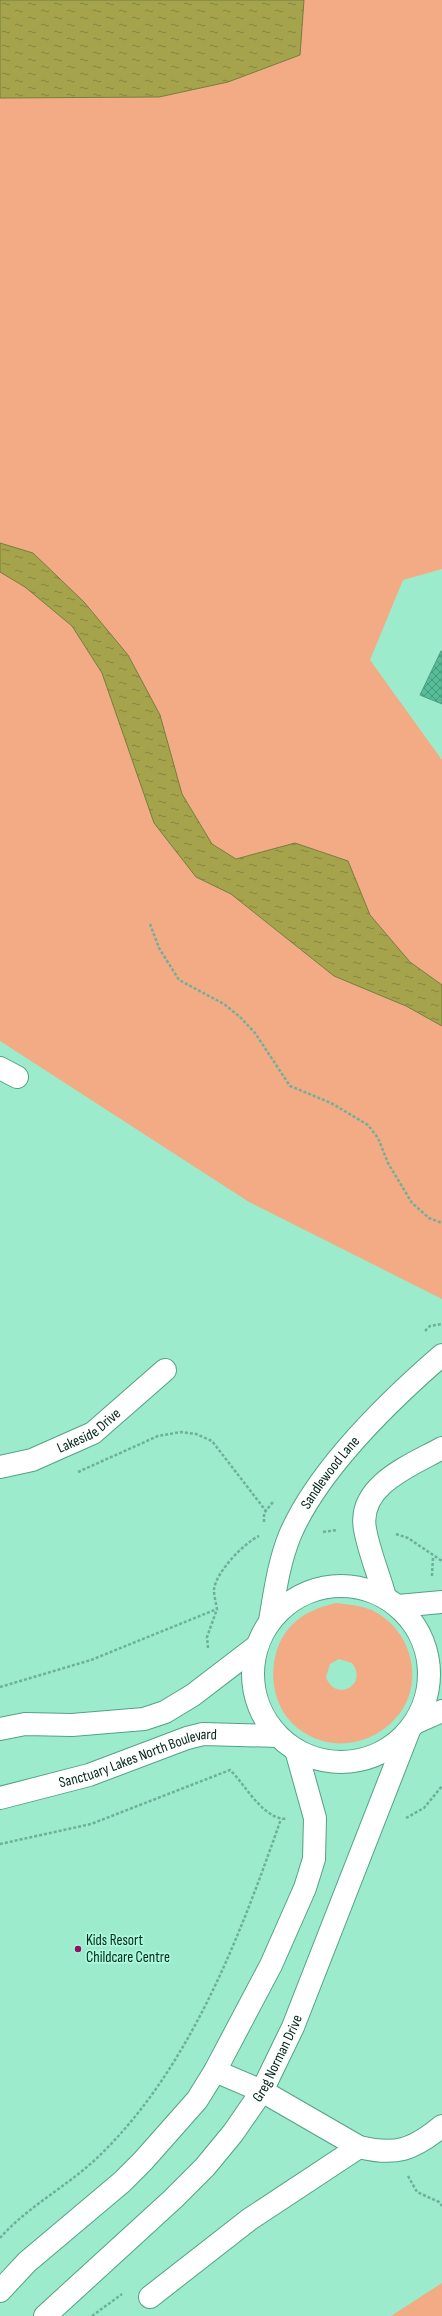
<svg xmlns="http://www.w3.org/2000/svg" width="442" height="2316" viewBox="0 0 442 2316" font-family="'Sofia Sans Condensed',sans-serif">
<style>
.green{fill:#f3ab86;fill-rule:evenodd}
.water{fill:url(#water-ripples);stroke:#757e3e}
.building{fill:url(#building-cross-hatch);stroke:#4e9d81}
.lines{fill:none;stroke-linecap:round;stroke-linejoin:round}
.minor-casing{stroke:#53a286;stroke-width:24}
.path{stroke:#6eb098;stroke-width:2.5;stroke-dasharray:3 2;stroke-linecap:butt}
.minor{stroke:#fff;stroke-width:22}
.poi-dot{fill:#950f66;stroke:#a9f9da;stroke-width:1.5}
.labels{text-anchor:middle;stroke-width:3.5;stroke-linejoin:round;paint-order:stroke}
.street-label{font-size:15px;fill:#04271c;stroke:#a9f9da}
.poi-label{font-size:15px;fill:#04271c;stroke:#a9f9da;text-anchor:start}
</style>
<defs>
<pattern id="water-ripples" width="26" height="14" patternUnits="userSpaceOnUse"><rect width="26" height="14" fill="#a5a44d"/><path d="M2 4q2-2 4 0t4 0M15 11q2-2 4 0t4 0" fill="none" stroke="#84863f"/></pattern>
<pattern id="building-cross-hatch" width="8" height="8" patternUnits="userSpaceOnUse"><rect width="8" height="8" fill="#56bd9a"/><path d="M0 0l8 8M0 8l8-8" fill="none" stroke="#459a7d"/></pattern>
</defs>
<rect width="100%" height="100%" fill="#9cebcd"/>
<g class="green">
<path d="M0,0H442V569L403,580L370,660L442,760V1299L249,1202L0,1041Z"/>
<path d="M336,1603C352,1605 369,1606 382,1616C412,1637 422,1680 402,1710C377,1747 325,1756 292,1723C266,1697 267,1646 295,1622C307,1611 321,1607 336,1603ZM339,1659L352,1663C369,1685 335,1703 326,1677L330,1664Z"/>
<path d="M442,2283V2316H391Z"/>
</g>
<g class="water">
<path d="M0,0H304L300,55L228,82L159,97L0,98Z"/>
<path d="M0,543L33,553L84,602L128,655L160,715L182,794L212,844L236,859L295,843L348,861L370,915L410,962L442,985V1026L406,1006L334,976L231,894L196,877L154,823L102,673L72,626L25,587L0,572Z"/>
</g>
<path class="building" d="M441,651H442V704L420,695Z"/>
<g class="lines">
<defs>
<g id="minor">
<path d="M0,1068L17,1077"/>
<path id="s1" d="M0,1467L32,1460L93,1433L165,1370"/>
<circle cx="341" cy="1674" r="88"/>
<path d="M385,1597C379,1575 369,1552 365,1529C357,1485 412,1465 442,1448"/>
<path d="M398,1606L442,1602"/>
<path id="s2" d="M270,1621C275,1591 279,1562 290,1535C318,1470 389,1401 442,1355"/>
<path d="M417,1722L442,1711"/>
<path d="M0,1729L25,1724L72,1725L144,1719L165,1712L193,1695L257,1646"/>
<path id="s3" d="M0,1798L89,1775L187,1738L203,1734L278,1736"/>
<path d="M215,2071L262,2091L359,2147C396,2156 413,2150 442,2126"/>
<path d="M0,2291L27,2262L122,2182L143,2161L197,2100L215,2071L271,1965L305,1888L314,1859L315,1818L296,1750"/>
<path d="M150,2297L250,2219L359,2147"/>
<path id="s4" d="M45,2316L173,2199L205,2167L233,2133L262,2091L293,2027L408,1733"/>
</g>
</defs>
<use href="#minor" class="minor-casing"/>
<g class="path">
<path d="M150,924L159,948L179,980L224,1004L240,1017L255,1033L290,1086L331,1103L368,1125L378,1138L388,1163L412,1203L429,1218L442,1223"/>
<path d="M425,1331L430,1326L442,1324"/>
<path d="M78,1472L158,1436L181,1432L196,1434L212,1441L266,1511"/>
<path d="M264,1522V1513L273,1502"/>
<path d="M323,1532L337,1530"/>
<path d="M396,1534L408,1538L442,1561"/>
<path d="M432,1576L433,1556"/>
<path d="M208,1648L207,1637L217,1609"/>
<path d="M0,1687L91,1660L217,1609C216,1603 214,1596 214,1590C215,1573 244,1543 259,1536"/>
<path d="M406,1818L424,1808L442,1786"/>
<path d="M0,1844L91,1824L230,1770C246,1785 262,1819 287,1819"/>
<path d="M408,2176L417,2192L439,2202L442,2206"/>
<path d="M0,2238C28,2206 68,2186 98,2157C190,2069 240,1936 281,1819"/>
<path d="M92,2316L122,2294"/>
</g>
<use href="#minor" class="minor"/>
</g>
<circle class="poi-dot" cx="78" cy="1949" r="4"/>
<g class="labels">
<g class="street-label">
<text dy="5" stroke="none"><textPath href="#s1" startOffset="97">Lakeside Drive</textPath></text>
<text dy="5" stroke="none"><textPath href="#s2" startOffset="163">Sandlewood Lane</textPath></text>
<text dy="5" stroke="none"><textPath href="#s3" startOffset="144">Sanctuary Lakes North Boulevard</textPath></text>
<text dy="5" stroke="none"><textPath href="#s4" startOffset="350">Greg Norman Drive</textPath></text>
</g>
<g class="poi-label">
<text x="86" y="1945">Kids Resort<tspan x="86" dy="17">Childcare Centre</tspan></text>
</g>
</g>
</svg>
